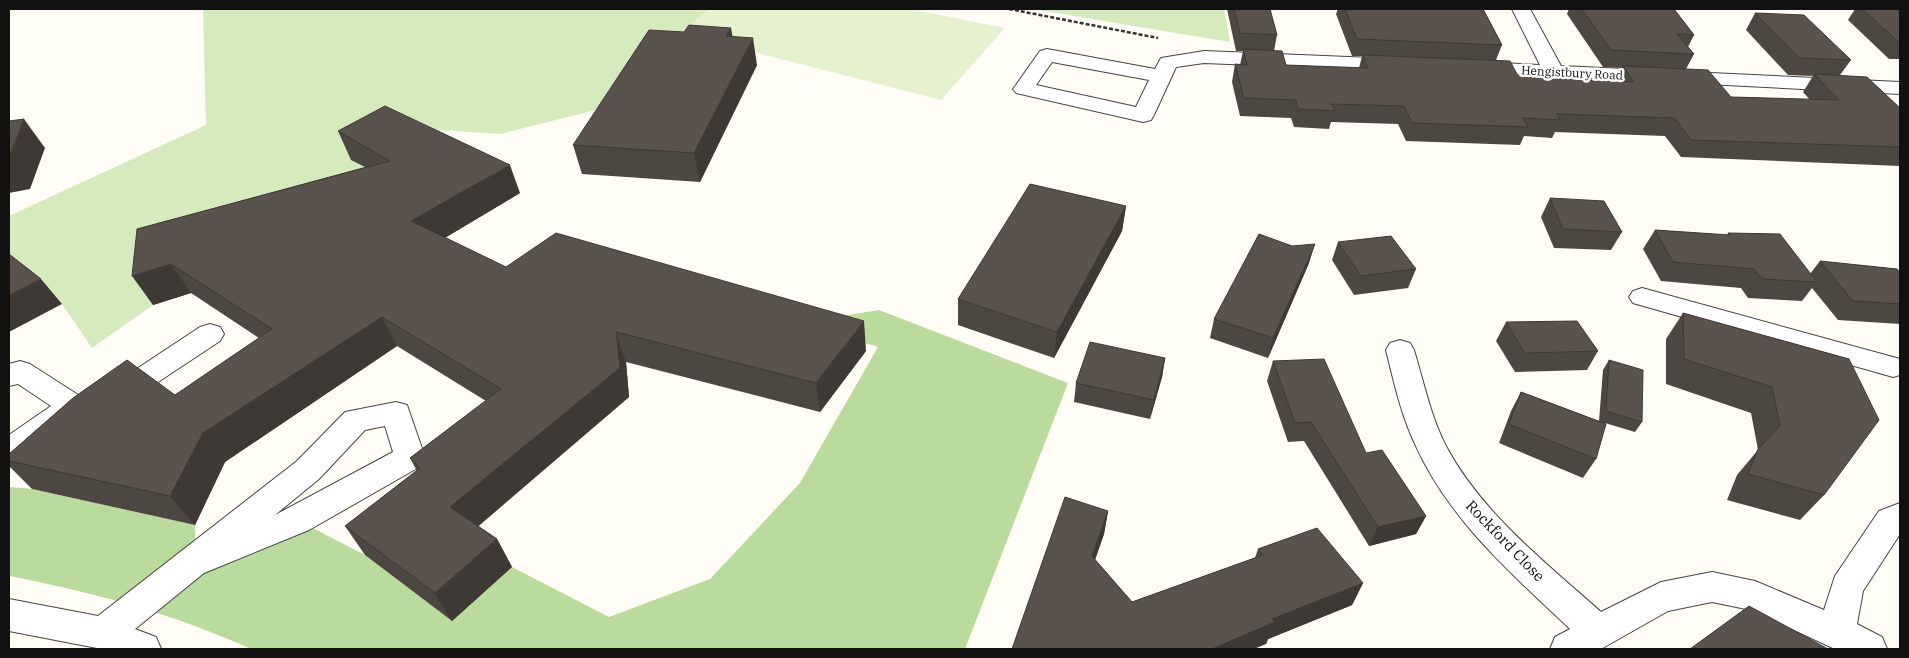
<svg xmlns="http://www.w3.org/2000/svg" width="1909" height="658" viewBox="0 0 1909 658" font-family="'IBM Plex Serif',serif">
<style>
.green{fill:#d5ebbd}
.forest{fill:#b9dc9c}
.pitch{fill:#e6f2cf}
.lines{fill:none;stroke-linecap:round;stroke-linejoin:round}
.minor-casing{stroke:#444;stroke-width:2}
.path{stroke:#333;stroke-width:2.5;stroke-dasharray:4 2;stroke-linecap:butt}
.minor{fill:#fff;fill-rule:evenodd}
.wall{fill:#4d4742}
.shaded-wall{fill:#3f3936}
.building{fill:#5a524d;stroke:#3f3936}
.labels{text-anchor:middle;stroke-width:5;stroke-linejoin:round;paint-order:stroke}
.far-street-label{font-size:12px;fill:#111;stroke:#fff}
.street-label{font-size:15px;fill:#111;stroke:#fff}
</style>
<rect width="100%" height="100%" fill="#fffdf5"/>
<g class="green">
<path d="M203,9H710L679,33L627,102L500,134L410,128L394,184L157,258L153,305L92,348L62,304L9,264V216L206,125Z"/>
<path d="M1032,9H1224L1230,42Z"/>
</g>
<path class="forest" d="M879,310L1068,383L965,649H251C174,614 92,592 9,576V487L32,489L195,525L196,560L297,520L365,555L452,621L512,567L609,617L710,579L800,483L878,347L831,333L842,316Z"/>
<path class="pitch" d="M710,9H910L1005,28L941,100L679,33Z"/>
<g class="lines">
<defs>
<g id="minor">
<path d="M1512,9H1530L1561,66L1900,82V94L1470,72L1467,68L1470,64L1477,62L1540,65Z"/>
<path d="M1047,49L1155,69L1161,58L1204,51L1397,59L1404,61L1407,65L1404,69L1397,71L1204,63L1176,67L1154,115L1151,120L1143,122L1016,93L1013,89L1016,85L1040,51ZM1052,62L1149,80L1136,107L1036,85Z"/>
<path d="M1642,288L1900,359V375L1893,377L1633,303L1629,297L1633,291Z"/>
<path d="M210,324L220,327L224,334L220,341L149,388L114,402L104,399L99,391L104,383L129,374L200,327Z"/>
<path d="M1400,340L1410,343L1414,350C1424,383 1431,418 1447,448C1483,514 1546,563 1601,612L1661,582L1712,572L1755,581L1824,610L1835,576L1879,511L1900,503V534L1863,591L1857,624L1882,637L1887,649H1835L1751,610L1712,602L1668,611L1601,649H1550L1555,637L1570,629C1511,573 1449,520 1415,444C1401,415 1394,382 1386,350L1390,343Z"/>
<path d="M20,361L30,364L83,398L88,406L83,414L20,459L9,463V435L51,406L18,384L9,386V364Z"/>
<path d="M396,402L407,405L425,457L421,466L309,530L204,573L135,629L156,637L161,649H102L9,631V599L98,616L297,461L345,412ZM385,426L393,452L275,515L319,479L365,430Z"/>
</g>
</defs>
<use href="#minor" class="minor-casing"/>
<path class="path" d="M1009,9L1158,38"/>
<use href="#minor" class="minor"/>
</g>
<g class="wall">
<path d="M1227,9H1270L1277,35L1274,51L1286,65L1359,68L1362,56H1352L1336,14L1338,9H1483L1502,45L1496,60L1518,76L1615,81L1622,68L1603,67L1567,14L1569,9H1674L1694,35L1688,47L1694,54L1686,69L1731,97L1810,100L1803,92L1813,76L1788,75L1746,30L1755,13L1851,60L1840,75L1900,108V166L1681,157L1665,136L1555,132L1552,138L1524,136L1520,145L1406,141L1398,124L1331,122L1329,129L1294,127L1291,118L1240,116L1232,82L1235,64L1240,65L1243,51H1236Z"/>
<path d="M1855,9H1900V59H1889L1848,20Z"/>
<path d="M733,37L757,65L700,182L582,174L573,145Z"/>
<path d="M338,131L520,193L445,238L506,267L866,351L820,412L626,362L629,397L478,526L497,539L512,567L452,621L365,555L345,526L417,471L410,458L486,401L397,346L225,462L195,525L32,489L9,466V454L175,395L259,338L191,293L153,305L137,229L365,167L351,160Z"/>
<path d="M1550,198L1622,232L1611,250L1554,248L1541,217Z"/>
<path d="M1126,206L1122,231L1054,358L958,325V299Z"/>
<path d="M1655,230L1727,235L1728,233L1810,274L1820,261L1900,273V324L1838,320L1812,288L1802,301L1748,298L1741,288L1661,281L1643,249Z"/>
<path d="M1338,242L1416,269L1408,288L1354,295L1332,260Z"/>
<path d="M1309,263L1268,358L1210,338L1214,319Z"/>
<path d="M1683,313L1849,359L1824,495L1800,520L1727,500L1737,475L1758,450L1751,413L1666,384V339Z"/>
<path d="M1506,322L1598,351L1587,370L1515,372L1496,341Z"/>
<path d="M1165,358L1162,377L1150,419L1074,402L1076,383Z"/>
<path d="M1609,360L1642,422L1635,432L1605,423L1596,459L1583,478L1499,443L1511,411L1521,392L1599,421L1603,370Z"/>
<path d="M1273,361L1366,453L1426,516L1416,534L1369,546L1304,441L1288,442L1267,381Z"/>
<path d="M1108,511L1104,534L1095,560L1132,602L1255,558L1258,549L1363,583L1352,605L1268,639L1266,644L1012,649Z"/>
</g>
<g class="shaded-wall">
<path d="M731,28L736,55L726,36Z"/>
<path d="M753,38L757,65L700,182L694,153Z"/>
<path d="M24,119L45,148L30,189L9,193V157Z"/>
<path d="M510,165L520,193L424,250L411,221Z"/>
<path d="M1126,206L1122,231L1054,358L1057,332Z"/>
<path d="M1315,244L1309,263L1268,358L1273,338Z"/>
<path d="M171,264L191,293L153,305L132,276Z"/>
<path d="M41,279L62,304L9,332V295Z"/>
<path d="M382,317L397,346L225,462L195,525L170,496L203,433Z"/>
<path d="M864,321L866,351L820,412L816,383Z"/>
<path d="M616,332L626,362L629,397L467,536L450,507Z"/>
<path d="M1165,358L1162,377L1150,419L1154,400Z"/>
<path d="M1108,511L1104,534L1088,579L1092,556Z"/>
<path d="M1426,516L1416,534L1369,546L1378,527Z"/>
<path d="M497,539L512,567L452,621L435,593Z"/>
<path d="M1363,583L1352,605L1268,639L1266,644L1254,649H1212L1272,619Z"/>
</g>
<g class="building">
<path d="M1234,9H1270L1277,35L1240,33Z"/>
<path d="M1345,9H1483L1502,45L1357,39Z"/>
<path d="M1582,9H1674L1694,35L1677,34L1694,54L1611,50Z"/>
<path d="M1862,9H1900V43Z"/>
<path d="M1755,13L1804,15L1851,60L1799,58Z"/>
<path d="M689,25L731,28L726,36L753,38L694,153L573,145L649,30L684,32Z"/>
<path d="M1243,49L1282,51L1286,65L1368,68L1363,55L1510,61L1518,76L1543,78L1634,82L1623,66L1708,70L1731,97L1839,100L1814,74L1867,77L1900,108V147L1691,140L1675,118L1557,114L1560,120L1523,118L1528,127L1412,123L1404,106L1332,104L1335,111L1298,109L1296,100L1244,98L1235,64L1247,65Z"/>
<path d="M385,106L510,165L411,221L506,267L556,233L864,321L816,383L616,332L620,368L450,507L497,539L435,593L345,526L420,468L410,458L501,389L382,317L203,433L170,496L9,461V454L73,398L127,360L175,395L272,329L171,264L132,276L137,229L390,161L338,131Z"/>
<path d="M24,119L9,157V121Z"/>
<path d="M1030,184L1126,206L1057,332L958,299Z"/>
<path d="M1550,198L1604,201L1622,232L1563,229Z"/>
<path d="M1655,230L1730,235L1728,233L1780,234L1817,282L1762,279L1754,269L1673,262Z"/>
<path d="M1259,234L1292,246L1315,244L1273,338L1214,319Z"/>
<path d="M1391,236L1416,269L1361,276L1338,242Z"/>
<path d="M9,254L41,279L9,295Z"/>
<path d="M1820,261L1897,269L1900,273V304L1853,301Z"/>
<path d="M1683,313L1849,359L1879,420L1824,495L1748,474L1758,449L1780,426L1772,387L1684,359Z"/>
<path d="M1577,321L1598,351L1525,353L1506,322Z"/>
<path d="M1090,342L1165,358L1154,400L1076,383Z"/>
<path d="M1324,359L1366,453L1382,450L1426,516L1378,527L1311,422L1295,423L1273,361Z"/>
<path d="M1609,360L1643,370L1642,422L1606,411Z"/>
<path d="M1521,392L1606,424L1596,459L1509,424Z"/>
<path d="M1065,497L1108,511L1092,556L1132,602L1263,555L1258,549L1317,528L1363,583L1272,619L1275,622L1212,649H1012Z"/>
<path d="M1749,606L1828,649H1690Z"/>
</g>
<g class="labels">
<g class="far-street-label">
<text transform="translate(1572 73) rotate(3)" y="4">Hengistbury Road</text>
</g>
<g class="street-label">
<text transform="translate(1505 541) rotate(46)" y="5">Rockford Close</text>
</g>
</g>
<rect width="1909" height="658" fill="none" stroke="#111111" stroke-width="20"/>
</svg>
